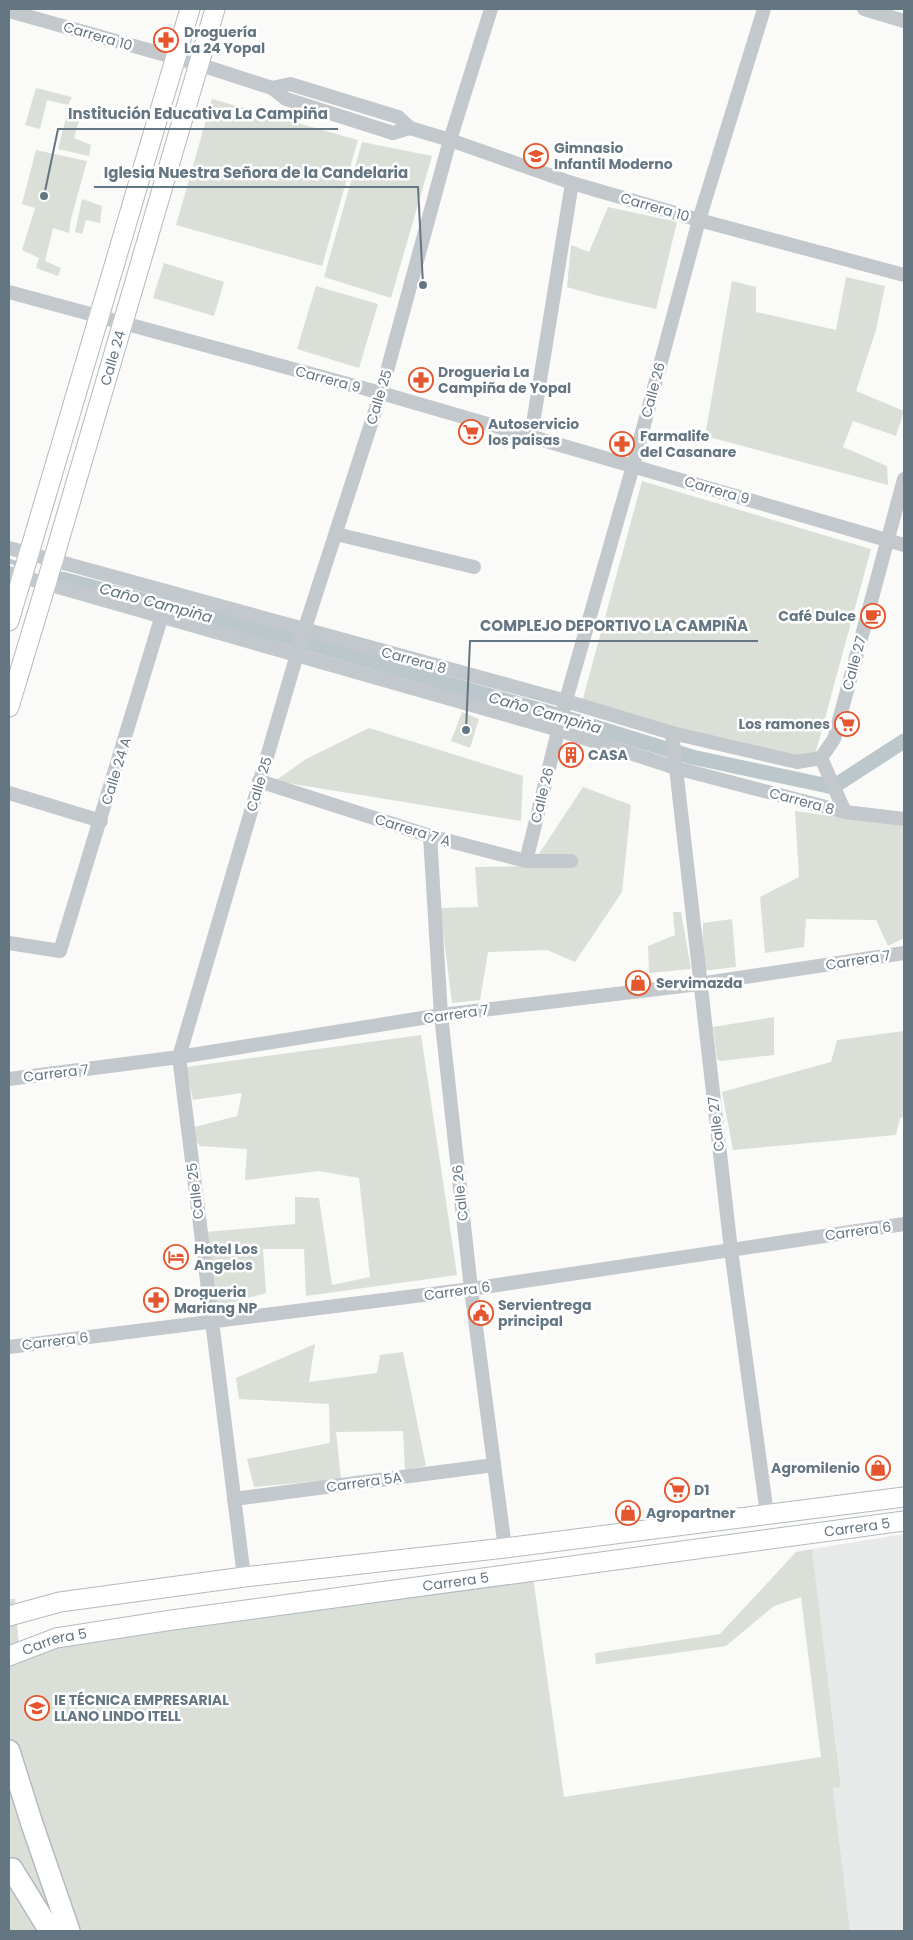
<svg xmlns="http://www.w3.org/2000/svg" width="913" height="1940" viewBox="0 0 913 1940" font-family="Poppins,sans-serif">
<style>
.built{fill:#e8e9e9}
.green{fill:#dadfd7}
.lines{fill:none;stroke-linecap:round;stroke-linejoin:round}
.stream{stroke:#bbc7cb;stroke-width:4.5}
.canal{stroke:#bbc7cb;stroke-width:15}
.secondary-casing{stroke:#b3babf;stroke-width:21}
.primary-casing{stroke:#b5babe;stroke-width:24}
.street{stroke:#c3c8cc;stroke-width:14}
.secondary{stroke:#fff;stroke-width:19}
.primary{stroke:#fff;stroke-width:21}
.labels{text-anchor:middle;stroke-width:5;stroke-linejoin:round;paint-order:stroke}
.poi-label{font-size:14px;font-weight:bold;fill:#657683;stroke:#fff;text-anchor:start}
.street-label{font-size:14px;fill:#657683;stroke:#fff}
.water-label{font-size:15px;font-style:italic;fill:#60757c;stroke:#fff}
.leader{fill:none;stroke:#657683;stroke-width:2}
.callout-dot{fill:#657683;stroke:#fff;stroke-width:2}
.callout-label{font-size:15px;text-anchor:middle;font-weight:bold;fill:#657683;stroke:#fff;stroke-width:5;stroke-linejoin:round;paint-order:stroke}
</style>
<rect width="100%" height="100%" fill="#fafaf8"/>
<path class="built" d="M904,1534V1931H850L833,1787L841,1786L812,1549Z"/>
<g class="green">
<path d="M36,88L72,97L68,105L47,100L40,129L25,125Z"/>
<path d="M212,99L358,140L322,266L176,225Z"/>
<path d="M68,110L81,114L74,138L91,145L89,156L58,149Z"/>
<path d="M362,142L432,156L391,298L324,277Z"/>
<path d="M36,150L87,161L71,219L69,233L53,228L45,261L61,268L58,276L36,268L39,258L22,250L35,208L22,204Z"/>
<path d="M82,199L102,206L100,223L86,220L82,234L75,232Z"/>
<path d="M608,207L677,222L656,309L599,296L567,287L571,245L589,252Z"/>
<path d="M164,263L224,282L214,316L153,298Z"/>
<path d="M846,277L885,286L876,330L856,391L904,411L896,436L853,421L843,447L887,466L888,485L705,436L732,281L756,287V312L836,330Z"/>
<path d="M316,286L378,304L359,368L297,349Z"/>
<path d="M642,481L871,549L812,766L582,702Z"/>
<path d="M462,712L479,719L470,748L451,741Z"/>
<path d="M369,728L523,776L521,821L275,781L306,759Z"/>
<path d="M583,787L631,805L622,892L575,962L547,950L488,952L480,1000L452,1003L440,908L478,907L475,867L531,866Z"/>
<path d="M795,811L904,826V938L888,946L876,920L806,919L804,947L765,953L760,897L799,877Z"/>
<path d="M673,912H681L691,969L649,973L648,946L675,935Z"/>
<path d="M732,919L736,967L702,971L703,923Z"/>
<path d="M774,1017V1055L720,1061L717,1059L713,1027Z"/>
<path d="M904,1031V1117L900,1118L896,1135L733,1150L722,1092L831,1062L837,1040Z"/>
<path d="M421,1035L457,1275L306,1296L304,1249H263L266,1293L213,1307L206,1232L295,1224V1197L319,1198L332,1285L370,1277L359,1178L319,1171L245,1180L247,1149L200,1146L187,1129L237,1116L242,1093L193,1100L186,1067Z"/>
<path d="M315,1344L309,1382L377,1373L380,1355L403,1352L426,1466L405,1470L403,1431L336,1432L341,1479L254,1487L247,1459L330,1443L329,1404L239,1399L236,1378Z"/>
<path d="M812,1549L841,1787L833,1788L850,1931H9V1599H15L20,1657L58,1644L533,1577L564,1797L821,1757L801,1597L774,1606L726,1646L596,1664L595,1653L720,1634L796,1552Z"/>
</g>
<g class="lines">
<path class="stream" d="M9,561L22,565"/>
<path class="canal" d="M62,579L293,639L550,713L692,757L833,787L904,741"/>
<defs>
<g id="secondary">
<path d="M9,621L190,9"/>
<path id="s1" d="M9,707L53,561L215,9"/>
<path d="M9,1616L60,1602L244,1577L505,1548L904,1497"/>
<path id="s2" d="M9,1656L56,1638L172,1620L904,1521"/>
</g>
<g id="primary">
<path d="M9,1751L32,1824L69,1931"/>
<path d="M12,1869L50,1931"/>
</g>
</defs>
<use href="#secondary" class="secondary-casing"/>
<use href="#primary" class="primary-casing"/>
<g class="street">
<path d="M864,9L904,21"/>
<path d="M9,11L198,64L272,88L286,99L393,133L410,128"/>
<path d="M272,88L290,84L398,117L410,128L450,140L572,183L699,220L904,275"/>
<path d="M9,292L381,393L904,545"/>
<path d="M531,436L572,183"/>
<path d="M336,534L474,567"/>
<path d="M9,548L566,701L672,733L797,762L821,758"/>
<path d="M9,573L559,730L676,768L845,812L904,819"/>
<path d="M672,733L731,1250L767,1514"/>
<path d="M821,758L834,739L904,479"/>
<path d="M821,758L845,812"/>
<path d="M259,781L430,836L526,861H571"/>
<path d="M9,793L101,821"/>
<path d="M430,836L441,1015L471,1289L505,1548"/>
<path d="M526,861L564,707L633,466L699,220L764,9"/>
<path d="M9,943L60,951L169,592"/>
<path d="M9,1079L179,1057L441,1015L699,984L904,953"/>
<path d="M9,1347L471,1289L904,1224"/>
<path d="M234,1499L494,1465"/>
<path d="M244,1577L179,1057L303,634L381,393L450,140L491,9"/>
</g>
<use href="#secondary" class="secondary"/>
<use href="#primary" class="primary"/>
</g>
<defs>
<symbol id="pharmacy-ring" viewBox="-11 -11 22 22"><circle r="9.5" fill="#fff" stroke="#e4572e" stroke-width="1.5"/><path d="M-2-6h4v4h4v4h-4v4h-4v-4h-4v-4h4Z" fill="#e4572e"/></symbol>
<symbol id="school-ring" viewBox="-11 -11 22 22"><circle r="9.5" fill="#fff" stroke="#e4572e" stroke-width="1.5"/><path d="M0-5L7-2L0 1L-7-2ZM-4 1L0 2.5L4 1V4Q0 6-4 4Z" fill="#e4572e"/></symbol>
<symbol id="supermarket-ring" viewBox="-11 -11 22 22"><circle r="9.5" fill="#fff" stroke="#e4572e" stroke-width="1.5"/><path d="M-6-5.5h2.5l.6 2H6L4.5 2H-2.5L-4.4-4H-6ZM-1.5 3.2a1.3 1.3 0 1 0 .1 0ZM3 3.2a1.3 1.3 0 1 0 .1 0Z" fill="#e4572e"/></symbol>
<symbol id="cafe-ring" viewBox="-11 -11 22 22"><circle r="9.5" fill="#fff" stroke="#e4572e" stroke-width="1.5"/><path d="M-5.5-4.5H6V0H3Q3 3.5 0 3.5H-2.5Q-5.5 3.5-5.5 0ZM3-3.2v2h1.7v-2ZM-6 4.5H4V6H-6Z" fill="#e4572e"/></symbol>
<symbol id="building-ring" viewBox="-11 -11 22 22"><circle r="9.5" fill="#fff" stroke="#e4572e" stroke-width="1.5"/><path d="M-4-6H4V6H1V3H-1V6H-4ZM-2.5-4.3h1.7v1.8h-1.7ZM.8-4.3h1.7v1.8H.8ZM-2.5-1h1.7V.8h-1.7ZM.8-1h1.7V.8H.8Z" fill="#e4572e"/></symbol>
<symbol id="shop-ring" viewBox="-11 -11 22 22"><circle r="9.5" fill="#fff" stroke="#e4572e" stroke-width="1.5"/><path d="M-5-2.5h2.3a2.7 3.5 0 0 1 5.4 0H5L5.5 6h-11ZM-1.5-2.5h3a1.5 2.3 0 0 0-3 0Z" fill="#e4572e"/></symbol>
<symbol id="hotel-ring" viewBox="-11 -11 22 22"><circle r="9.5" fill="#fff" stroke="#e4572e" stroke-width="1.5"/><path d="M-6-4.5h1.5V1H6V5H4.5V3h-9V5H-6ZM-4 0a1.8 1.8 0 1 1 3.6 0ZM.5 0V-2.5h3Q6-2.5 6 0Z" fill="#e4572e"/></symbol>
<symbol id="civic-ring" viewBox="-11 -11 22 22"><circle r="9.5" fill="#fff" stroke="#e4572e" stroke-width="1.5"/><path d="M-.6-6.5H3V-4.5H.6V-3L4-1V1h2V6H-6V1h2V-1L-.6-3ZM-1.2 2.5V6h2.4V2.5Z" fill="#e4572e"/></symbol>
</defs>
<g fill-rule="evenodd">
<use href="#pharmacy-ring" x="152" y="26" width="28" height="28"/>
<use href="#school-ring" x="522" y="142" width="28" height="28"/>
<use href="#pharmacy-ring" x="407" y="366" width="28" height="28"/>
<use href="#supermarket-ring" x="457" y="418" width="28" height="28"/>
<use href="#pharmacy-ring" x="608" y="430" width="28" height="28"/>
<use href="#cafe-ring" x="859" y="602" width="28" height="28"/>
<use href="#supermarket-ring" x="833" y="710" width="28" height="28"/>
<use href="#building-ring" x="557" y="741" width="28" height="28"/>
<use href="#shop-ring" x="624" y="969" width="28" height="28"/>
<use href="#hotel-ring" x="162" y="1243" width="28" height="28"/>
<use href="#pharmacy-ring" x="142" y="1286" width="28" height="28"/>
<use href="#civic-ring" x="467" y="1299" width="28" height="28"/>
<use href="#shop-ring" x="864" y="1454" width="28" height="28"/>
<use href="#supermarket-ring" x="663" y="1476" width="28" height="28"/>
<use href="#shop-ring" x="614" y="1499" width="28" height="28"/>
<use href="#school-ring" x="23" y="1694" width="28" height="28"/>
</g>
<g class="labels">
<g class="poi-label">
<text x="184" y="37">Droguería<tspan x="184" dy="16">La 24 Yopal</tspan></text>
<text x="554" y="153">Gimnasio<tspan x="554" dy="16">Infantil Moderno</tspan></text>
<text x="438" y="377">Drogueria La<tspan x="438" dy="16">Campiña de Yopal</tspan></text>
<text x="488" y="429">Autoservicio<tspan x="488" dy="16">los paisas</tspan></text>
<text x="640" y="441">Farmalife<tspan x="640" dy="16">del Casanare</tspan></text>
<text x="856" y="621" text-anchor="end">Café Dulce</text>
<text x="830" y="729" text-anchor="end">Los ramones</text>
<text x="588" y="760">CASA</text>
<text x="656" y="988">Servimazda</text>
<text x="194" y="1254">Hotel Los<tspan x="194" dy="16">Angelos</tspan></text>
<text x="174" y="1297">Drogueria<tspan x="174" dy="16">Mariang NP</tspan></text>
<text x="498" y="1310">Servientrega<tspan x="498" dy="16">principal</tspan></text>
<text x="860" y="1473" text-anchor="end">Agromilenio</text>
<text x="694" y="1495">D1</text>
<text x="646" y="1518">Agropartner</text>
<text x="54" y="1705">IE TÉCNICA EMPRESARIAL<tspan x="54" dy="16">LLANO LINDO ITELL</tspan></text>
</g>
<g class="street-label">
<text transform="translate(98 36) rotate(16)" y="5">Carrera 10</text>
<text transform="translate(655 207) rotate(16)" y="5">Carrera 10</text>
<text dy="5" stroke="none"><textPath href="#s1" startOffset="364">Calle 24</textPath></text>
<text transform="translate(328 379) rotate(15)" y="5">Carrera 9</text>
<text transform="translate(653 390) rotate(-75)" y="5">Calle 26</text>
<text transform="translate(379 397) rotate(-73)" y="5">Calle 25</text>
<text transform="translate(717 490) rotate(16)" y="5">Carrera 9</text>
<text transform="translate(414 660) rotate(15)" y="5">Carrera 8</text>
<text transform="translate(854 663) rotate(-75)" y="5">Calle 27</text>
<text transform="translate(116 771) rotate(-73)" y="5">Calle 24 A</text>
<text transform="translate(259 784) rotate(-73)" y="5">Calle 25</text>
<text transform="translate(542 795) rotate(-76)" y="5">Calle 26</text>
<text transform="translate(802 801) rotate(15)" y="5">Carrera 8</text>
<text transform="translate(413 830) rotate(17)" y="5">Carrera 7 A</text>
<text transform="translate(858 960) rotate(-9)" y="5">Carrera 7</text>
<text transform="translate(456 1014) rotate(-8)" y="5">Carrera 7</text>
<text transform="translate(56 1073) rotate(-7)" y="5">Carrera 7</text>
<text transform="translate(716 1124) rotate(-97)" y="5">Calle 27</text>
<text transform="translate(195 1191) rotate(-97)" y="5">Calle 25</text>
<text transform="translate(460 1193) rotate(-96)" y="5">Calle 26</text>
<text transform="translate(858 1231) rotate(-8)" y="5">Carrera 6</text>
<text transform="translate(457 1291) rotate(-8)" y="5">Carrera 6</text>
<text transform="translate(55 1341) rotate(-7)" y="5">Carrera 6</text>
<text transform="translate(364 1482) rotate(-8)" y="5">Carrera 5A</text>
<text dy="5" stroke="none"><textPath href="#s2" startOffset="859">Carrera 5</textPath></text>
<text dy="5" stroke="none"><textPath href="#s2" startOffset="454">Carrera 5</textPath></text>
<text dy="5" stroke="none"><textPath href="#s2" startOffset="48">Carrera 5</textPath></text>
</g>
<g class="water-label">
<text transform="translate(156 603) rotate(15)" y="5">Caño Campiña</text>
<text transform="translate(545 713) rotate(16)" y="5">Caño Campiña</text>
</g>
</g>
<path class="leader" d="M44 196L58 129H338M423 285L418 187H94M466 730L470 641H758"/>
<g class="callout-dot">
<circle cx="44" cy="196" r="5"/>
<circle cx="423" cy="285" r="5"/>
<circle cx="466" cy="730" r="5"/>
</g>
<g class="callout-label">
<text x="198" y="119">Institución Educativa La Campiña</text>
<text x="256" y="178">Iglesia Nuestra Señora de la Candelaria</text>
<text x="614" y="631">COMPLEJO DEPORTIVO LA CAMPIÑA</text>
</g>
<rect width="913" height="1940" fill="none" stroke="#657683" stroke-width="20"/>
</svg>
